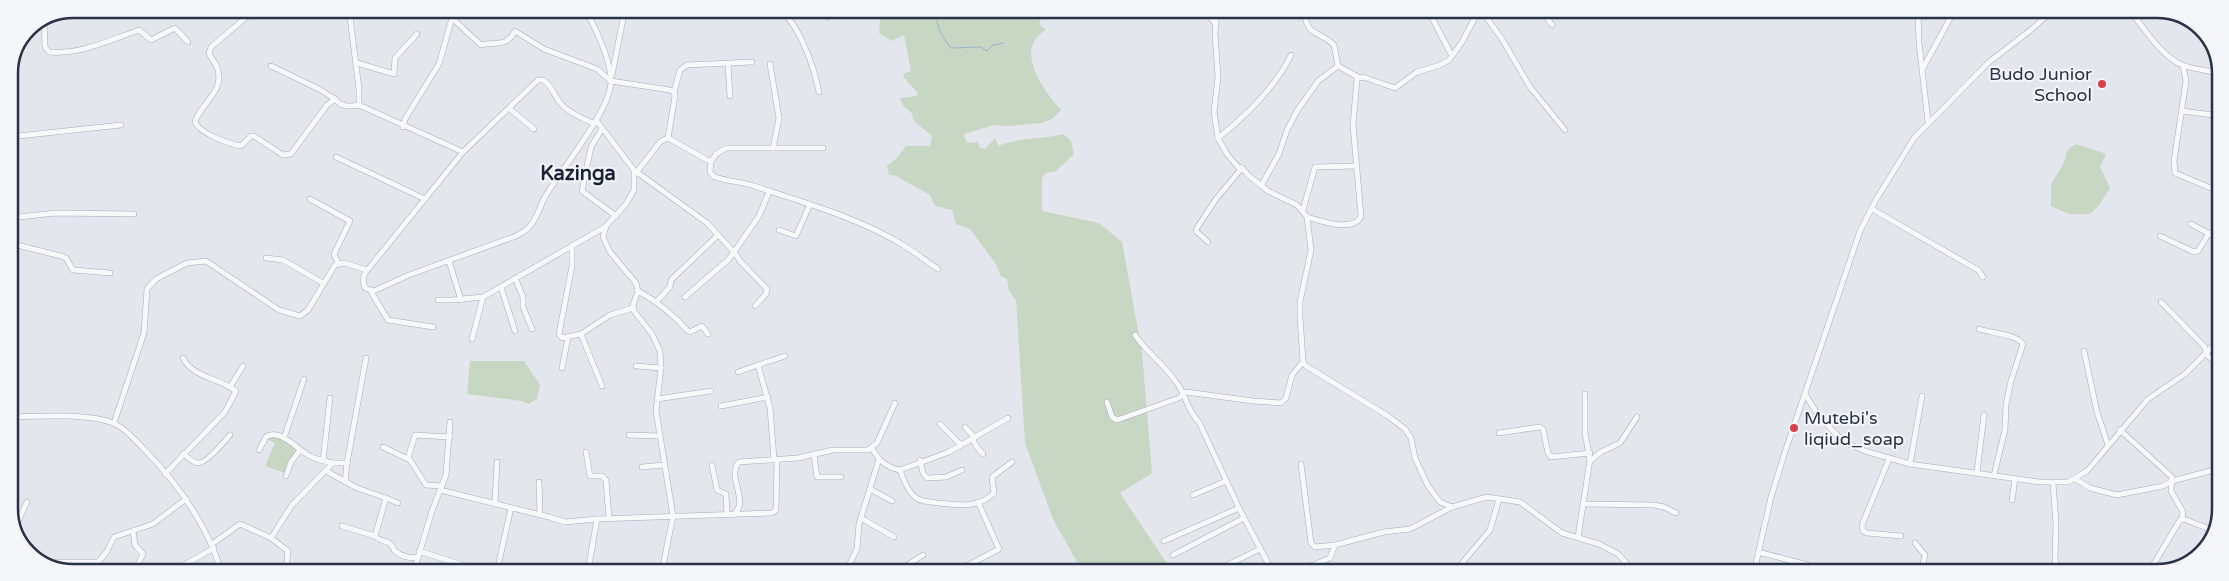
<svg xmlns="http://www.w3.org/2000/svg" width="2229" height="581" viewBox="0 0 2229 581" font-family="'Varela Round',sans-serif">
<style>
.green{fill:#c7d7c4}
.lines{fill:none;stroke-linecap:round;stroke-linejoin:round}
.stream{stroke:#9cb1cf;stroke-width:1}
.minor-casing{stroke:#a7acb8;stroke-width:6}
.minor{stroke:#f7f8fa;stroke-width:5}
.poi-dot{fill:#da404b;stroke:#f4f6f9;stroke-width:2}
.labels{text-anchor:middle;stroke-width:4;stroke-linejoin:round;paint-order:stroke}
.poi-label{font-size:18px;fill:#293247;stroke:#f4f6f9;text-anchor:end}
.quarter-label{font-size:20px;font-weight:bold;fill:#1b2338;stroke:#f4f6f9}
.rim{fill:none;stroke:#293247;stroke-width:2.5}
</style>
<rect width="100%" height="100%" fill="#e3e6ed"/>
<g class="green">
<path d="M881,10H1031L1032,13L1041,18L1039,24L1046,30C1012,49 1045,92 1061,110L1052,119L1041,123L1008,126L994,125L964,134L967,143L978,142L980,148L985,149L995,138L998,146C1018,137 1042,140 1063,134L1071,141L1074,154L1056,171L1046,173L1042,178V211L1099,223L1122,242L1142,352L1152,473L1120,493L1172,571H1082L1053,519L1025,443L1016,300L1009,291L1007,279L1001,276L996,264L970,229L956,224L952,210L935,206L930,195L896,176L889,175L887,166L897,158L906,146H930L932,136L914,121L911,112L903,106L900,98L917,96V92L904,78L903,74L911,71L904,35L891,41L879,33Z"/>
<path d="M2076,144L2106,154L2100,167L2110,188L2099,205L2090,214H2069L2051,206V184L2063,165L2068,149Z"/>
<path d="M470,361H524L540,385L537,399L528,404L522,401L467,394Z"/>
<path d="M271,435L283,439L298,451L285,473L265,466L275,443L266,439Z"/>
</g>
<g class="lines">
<path class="stream" d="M929,10L936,13C937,27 942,37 951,48L981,47L987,51L993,45L1003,43"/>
<defs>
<g id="minor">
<path d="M256,9L211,47L209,53C211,59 215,62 217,67C226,92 201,102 195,122C199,133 229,144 241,146L251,136H254L283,155L291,154L327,105L335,99C341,107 349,107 359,105"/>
<path d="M343,9L350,19"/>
<path d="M349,9L359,89V105L463,152"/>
<path d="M585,9C595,27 611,60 611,81C611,111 560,170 545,197C540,206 538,216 531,225C527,230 522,233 516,236L409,275L378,289L374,291L365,288L363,280L365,273L463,152L538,80H543C553,86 554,97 562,105C570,113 583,119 593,123"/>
<path d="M779,9C800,25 814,67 819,92"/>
<path d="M823,9L827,17"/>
<path d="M1204,10L1215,23"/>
<path d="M1217,10L1215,33L1218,77L1214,112L1218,138L1227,154L1238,167L1242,168L1248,175L1268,191L1297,205L1307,217L1311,250L1300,302V316L1303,362L1306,366L1388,416L1405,429L1411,438L1415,458L1428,486L1440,502L1452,507L1487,497L1520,502L1562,533L1599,544L1618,554L1628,565L1629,572"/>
<path d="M1304,10C1307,38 1317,29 1334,45L1338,66"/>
<path d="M1428,10L1452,56"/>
<path d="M1481,10L1502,39L1530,87L1565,130"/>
<path d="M1541,10L1552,25"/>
<path d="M1918,11L1919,43L1928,122"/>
<path d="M2130,11C2145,29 2160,55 2182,65C2194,70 2208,69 2220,75"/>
<path d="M786,15L793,9"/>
<path d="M452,18L481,45C493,41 507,48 515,31L544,49L597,69L611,81L670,90L674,92L675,96L668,138"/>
<path d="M44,20L45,47L49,52C80,55 110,40 139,30L151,40L175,28L188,42"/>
<path d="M357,63L394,74L395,58L417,34"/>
<path d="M728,64L730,96"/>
<path d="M770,64L779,118L773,148"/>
<path d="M271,66L319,89L335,99"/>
<path d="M2183,66L2186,81L2174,161L2175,173L2220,192"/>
<path d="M1923,68L1954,11"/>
<path d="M612,75L625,9"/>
<path d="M674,92L680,70L687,65L752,62"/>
<path d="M510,109L534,129"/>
<path d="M2182,111L2213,115"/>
<path d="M596,120L634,170V190L626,204L606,226L603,237L610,252L636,283L638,291L633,305L634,311L652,334L660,351L661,368L656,411L673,516L662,571"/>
<path d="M403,127L405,119L439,64L452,18L448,9"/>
<path d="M602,129L591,147L582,191L616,216"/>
<path d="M9,137L121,125"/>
<path d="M1218,138C1247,115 1275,88 1291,55"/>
<path d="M336,157L425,199"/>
<path d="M711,161L710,172L713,176C726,182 741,181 754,186C803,202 859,218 903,245C915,252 926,261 938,269"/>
<path d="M634,170L707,223L734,252L728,260L685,297"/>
<path d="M636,173L660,142L668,138L711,162L716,154L726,148H823"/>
<path d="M1261,186L1279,154L1287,130L1297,111L1318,81L1338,66L1358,77"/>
<path d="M310,199L350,221L334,254L338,263"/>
<path d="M1872,209L1978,270L1983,277"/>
<path d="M1303,210L1315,167L1356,166"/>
<path d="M1307,217C1321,221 1354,233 1361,216L1353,125L1357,79L1363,77L1395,88L1417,72L1440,65L1449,60L1462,42L1479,10"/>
<path d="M9,218L56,213L134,214"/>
<path d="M2191,224L2219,239"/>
<path d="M779,230L796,236L810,204"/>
<path d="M2160,236L2194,252L2198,251L2209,233"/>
<path d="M1208,242L1196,231L1197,228L1216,199L1242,168"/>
<path d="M9,243L61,256L66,258L73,270L110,273"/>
<path d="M572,245V266L559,334L562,338L581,334L610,315L633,308"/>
<path d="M266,258L283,260L323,283"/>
<path d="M449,261L461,300"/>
<path d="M516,280L523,297V307L532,329"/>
<path d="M501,287L515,331"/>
<path d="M370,290L388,320L433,327"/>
<path d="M638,291C658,302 673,314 688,331L690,332L702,326L708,334"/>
<path d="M438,300H452L483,297L605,227"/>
<path d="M657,301L670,287L671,280L718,235"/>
<path d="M2161,302L2205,347L2206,354L2219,366"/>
<path d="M755,306L766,294L767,289L741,262L734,252L759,216L769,192"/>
<path d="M1979,329C1991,333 2016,334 2023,344L2011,381L2006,405L2005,430L1994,475"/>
<path d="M581,334L602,386"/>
<path d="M1135,335C1147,353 1164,364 1176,382C1186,394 1187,411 1199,422L1239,508L1272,571"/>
<path d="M472,339L483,297"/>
<path d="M2084,351L2097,412L2108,445"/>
<path d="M758,365L785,356"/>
<path d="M636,366L661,368"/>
<path d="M562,368L568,337"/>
<path d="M738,372L758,365L770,408L774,459"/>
<path d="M230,387L243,366"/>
<path d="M1805,394L1818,415L1837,435L1849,444L1865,451L1910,464L2039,482H2068L2087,471L2148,399L2185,374L2219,340"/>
<path d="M657,399L711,391"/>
<path d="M1107,402L1112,417L1117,420L1179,398L1186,392L1253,401L1281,403L1286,398L1292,375L1303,362"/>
<path d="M721,406L768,397"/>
<path d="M9,417C34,416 93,413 115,424C125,428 133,438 141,446C176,481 206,523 221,570"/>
<path d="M114,423L144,333L147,289L156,279L187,263L206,261L279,310L300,316L308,310L335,265L344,263L367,270"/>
<path d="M940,424L961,445"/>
<path d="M965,427L974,437"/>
<path d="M2120,430L2172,477L2171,491L2183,512L2182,520"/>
<path d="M1499,433L1540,427L1543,429L1548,453L1551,457L1590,453"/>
<path d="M629,435L660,436"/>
<path d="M284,438L304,379"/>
<path d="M972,438L976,446L983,454"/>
<path d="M383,447L410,460L426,485L442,486"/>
<path d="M872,448C877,459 887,468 900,470C903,479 909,494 918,499C924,502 932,502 938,503C958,505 978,509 994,493L992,477L1012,462"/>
<path d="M586,452L590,476H602L606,480L609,519"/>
<path d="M183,454C187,457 193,462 197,463C205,465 225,441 230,435"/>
<path d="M814,454L817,477H841"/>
<path d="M408,458L415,435L450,437"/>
<path d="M1889,459L1862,525L1863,531L1867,533L1901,536"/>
<path d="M920,460L923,473L927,478L946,477L962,470"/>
<path d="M323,461L330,398"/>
<path d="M1590,461L1601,452L1620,443L1637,417"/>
<path d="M333,463H347"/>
<path d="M1301,464L1311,543L1315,547L1335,545"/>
<path d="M1910,464L1922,396"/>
<path d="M712,465L717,490L726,494L727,514"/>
<path d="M642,467L664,465"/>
<path d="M900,470L949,452L1008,418"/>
<path d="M326,471L357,488L386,498L375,536C379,541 384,540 389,543C393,545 392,546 394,550C400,556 410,559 418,557"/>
<path d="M1977,472L1984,415"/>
<path d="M165,474L225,412L236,391C220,378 193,378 183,358"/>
<path d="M286,476L291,462L300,450"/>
<path d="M2075,479L2090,488L2117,495L2163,486L2172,481L2218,469"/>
<path d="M345,482L347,463L366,358"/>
<path d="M539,482L540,515"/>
<path d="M2053,483L2056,523L2055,561L2061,572"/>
<path d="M870,489L892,501"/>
<path d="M440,490L549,517L565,522L597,519"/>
<path d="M1193,495L1226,481"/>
<path d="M386,498L398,503"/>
<path d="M2012,500L2015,479"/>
<path d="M495,504L497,462"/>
<path d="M1584,504L1654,505L1664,507L1676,513"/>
<path d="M735,513C749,500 726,476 739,462L798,458L833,450H868L877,443L895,403"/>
<path d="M861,518L894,537"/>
<path d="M342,526L375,536"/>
<path d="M15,528L27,502"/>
<path d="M133,531L135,545L143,554L135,570"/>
<path d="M17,533L46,562H98L106,553L114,537L153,524L186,499"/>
<path d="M1578,537L1590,460L1585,433V394"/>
<path d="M271,538L288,551L286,570"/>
<path d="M1164,541L1239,508"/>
<path d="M1915,543L1925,555L1921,572"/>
<path d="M212,544L240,524L271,538L292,505L333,463C325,461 317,460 310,456C299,451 279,427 266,437L259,450"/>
<path d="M419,551L481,571"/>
<path d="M1758,552L1808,565"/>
<path d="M1173,555L1244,518"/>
<path d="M1924,566L1947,572"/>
<path d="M1457,569L1490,530L1499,499"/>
<path d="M175,570L214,548"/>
<path d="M818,570V571"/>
<path d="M414,571L432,511L446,475L450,422"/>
<path d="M497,571L511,508"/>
<path d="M588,571L597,519L772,513L776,510L777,459"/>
<path d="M842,571L850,563L857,549L859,524L879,459"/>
<path d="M898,571L923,555"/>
<path d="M957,571L999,549L978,502"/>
<path d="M1215,571L1260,549"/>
<path d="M1298,571L1330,558L1335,545L1384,532L1410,529L1452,507"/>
<path d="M1754,572L1771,497L1785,452L1860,231L1877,198L1914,138L1989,62L2032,29L2052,11"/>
<path d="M2149,572L2180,520L2184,519L2214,531"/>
</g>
</defs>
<use href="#minor" class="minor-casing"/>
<use href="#minor" class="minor"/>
</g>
<g class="poi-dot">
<circle cx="2102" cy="84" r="5"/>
<circle cx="1794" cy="428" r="5"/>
</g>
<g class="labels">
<g class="poi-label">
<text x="2092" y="80">Budo Junior<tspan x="2092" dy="21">School</tspan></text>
<text x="1804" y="424" text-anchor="start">Mutebi's<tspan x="1804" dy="21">liqiud_soap</tspan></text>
</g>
<g class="quarter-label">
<text x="578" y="180">Kazinga</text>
</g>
</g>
<path d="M0 0H2229V581H0ZM73 18H2157A55 55 0 0 1 2212 73V509A55 55 0 0 1 2157 564H73A55 55 0 0 1 18 509V73A55 55 0 0 1 73 18Z" fill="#f4f6f9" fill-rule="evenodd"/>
<path class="rim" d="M73 18H2157A55 55 0 0 1 2212 73V509A55 55 0 0 1 2157 564H73A55 55 0 0 1 18 509V73A55 55 0 0 1 73 18Z"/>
</svg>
